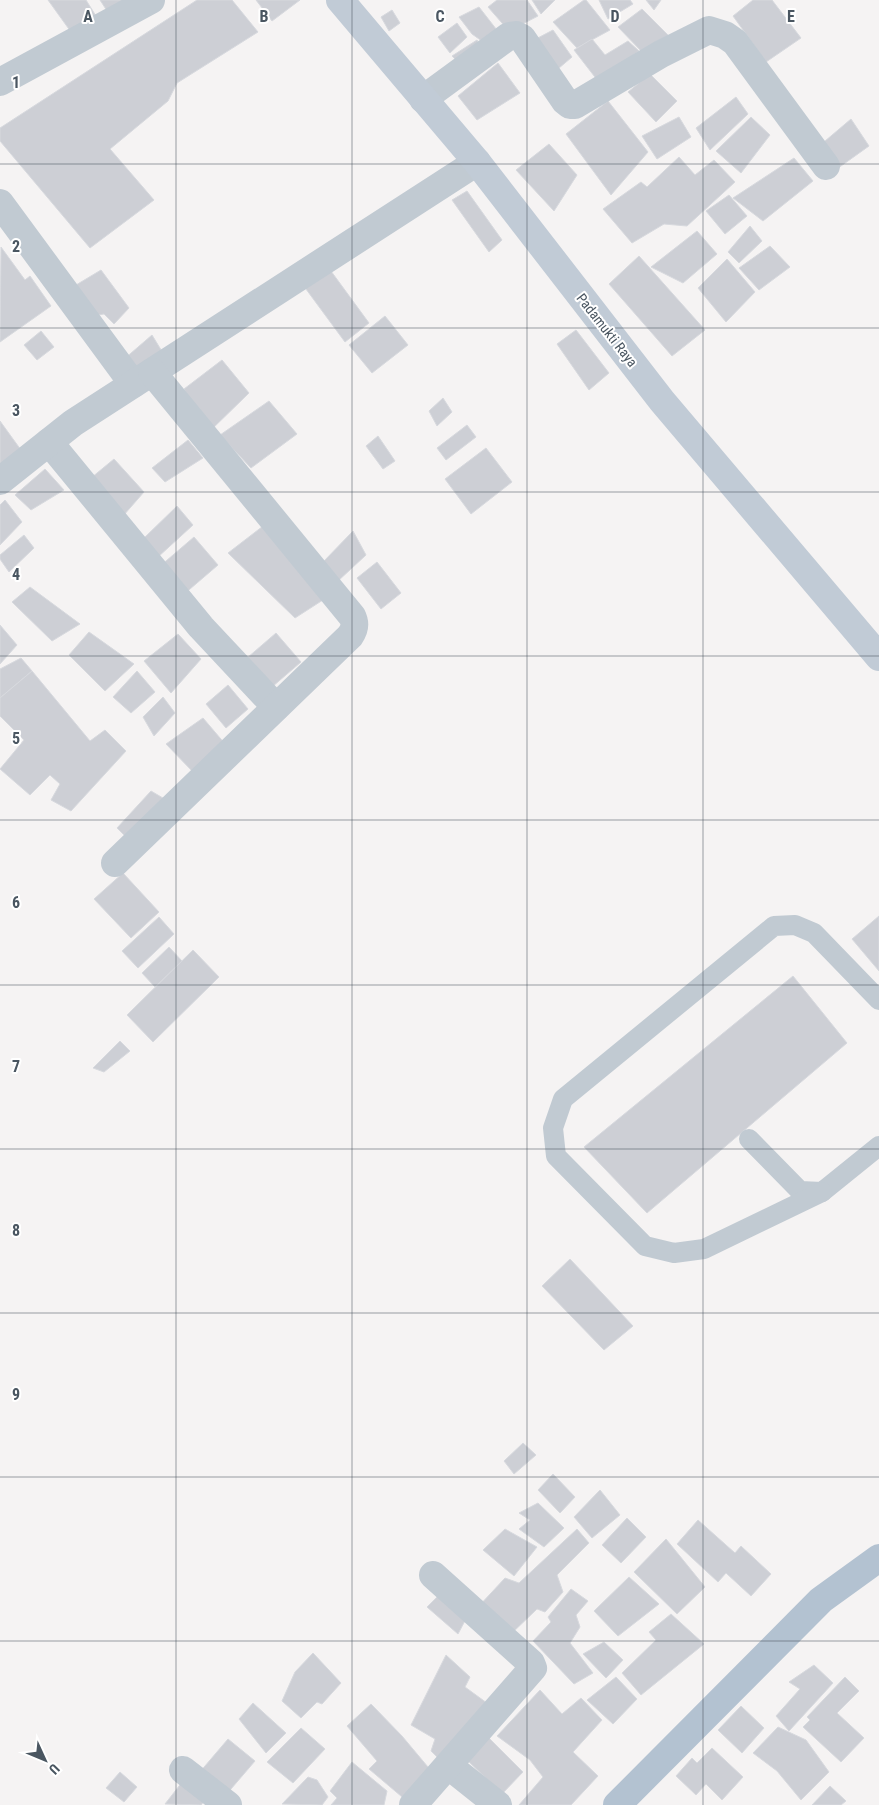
<svg xmlns="http://www.w3.org/2000/svg" width="879" height="1805" viewBox="0 0 879 1805" font-family="'Roboto Condensed',sans-serif">
<style>
.building{fill:#cdcfd5;stroke:#d7d9de}
.lines{fill:none;stroke-linecap:round;stroke-linejoin:round}
.lane{stroke:#c1cad2;stroke-width:20}
.street{stroke:#c1cad2;stroke-width:28}
.secondary{stroke:#c1cbd6;stroke-width:28}
.primary{stroke:#b3c2d1;stroke-width:28}
.grid{fill:none;stroke:#4a5661;stroke-width:1;stroke-opacity:0.55}
.labels{text-anchor:middle;stroke-width:4;stroke-linejoin:round;paint-order:stroke}
.street-label{font-size:14px;fill:#4a5661;stroke:#fff}
.grid-label{font-size:16px;text-anchor:middle;font-weight:bold;fill:#4a5661;stroke:#fff;stroke-width:4;stroke-linejoin:round;paint-order:stroke}
</style>
<rect width="100%" height="100%" fill="#f5f3f3"/>
<g class="building">
<path d="M48,0H86L96,16L71,32Z"/>
<path d="M100,0H133L109,14Z"/>
<path d="M197,0H232L258,32L177,83L168,101L110,149L154,200L90,248L0,141V128Z"/>
<path d="M256,0H300L272,21Z"/>
<path d="M497,0H527L538,16L509,31L488,7Z"/>
<path d="M532,0H555L541,14Z"/>
<path d="M584,0H586L610,30L577,48L553,22Z"/>
<path d="M599,0H630L633,4L608,19Z"/>
<path d="M646,0H661L654,10Z"/>
<path d="M753,0H772L801,38L766,62L733,16Z"/>
<path d="M479,7L500,34L486,44L472,34L459,17Z"/>
<path d="M642,9L670,37L644,54L618,27Z"/>
<path d="M392,10L400,23L389,31L381,17Z"/>
<path d="M457,23L467,37L450,53L438,37Z"/>
<path d="M553,30L572,57L552,74L532,41Z"/>
<path d="M592,39L605,55L628,41L639,51L598,81L574,50Z"/>
<path d="M477,40L484,52L462,66L452,56Z"/>
<path d="M498,63L520,93L477,120L458,96Z"/>
<path d="M650,74L677,101L656,122L628,92Z"/>
<path d="M736,97L748,114L710,150L696,128Z"/>
<path d="M608,101L648,152L611,195L566,134Z"/>
<path d="M679,117L691,137L657,159L642,136Z"/>
<path d="M751,117L770,135L741,173L716,151Z"/>
<path d="M851,119L869,146L834,171L818,147Z"/>
<path d="M549,144L577,175L554,211L516,170Z"/>
<path d="M679,157L695,175L714,160L735,182L687,226L664,224L632,243L603,209L641,182L647,187Z"/>
<path d="M794,158L813,181L763,221L733,198Z"/>
<path d="M467,191L502,240L489,252L452,200Z"/>
<path d="M729,195L747,216L725,234L706,211Z"/>
<path d="M750,226L762,241L739,263L728,252Z"/>
<path d="M697,231L717,254L683,283L651,267Z"/>
<path d="M770,246L790,267L759,290L739,268Z"/>
<path d="M1,247L25,280L30,276L51,306L0,342Z"/>
<path d="M639,256L705,330L672,356L609,284Z"/>
<path d="M727,259L755,292L726,322L698,288Z"/>
<path d="M328,267L369,323L345,342L303,285Z"/>
<path d="M101,270L129,308L114,324L104,314L92,316L71,288Z"/>
<path d="M385,316L408,345L372,373L349,345Z"/>
<path d="M576,330L609,373L589,390L557,344Z"/>
<path d="M41,331L54,347L37,360L24,345Z"/>
<path d="M152,335L166,358L134,377L123,360Z"/>
<path d="M222,360L249,393L209,432L184,389Z"/>
<path d="M443,398L452,412L437,426L429,411Z"/>
<path d="M269,401L297,434L251,468L220,435Z"/>
<path d="M0,421L21,450L0,471Z"/>
<path d="M467,425L476,437L446,460L437,448Z"/>
<path d="M378,436L395,461L383,469L366,446Z"/>
<path d="M188,440L203,458L165,482L152,468Z"/>
<path d="M486,448L512,482L471,514L445,479Z"/>
<path d="M114,459L144,492L123,516L91,478Z"/>
<path d="M45,469L64,490L31,510L15,495Z"/>
<path d="M5,500L22,522L0,545V505Z"/>
<path d="M177,506L193,525L158,557L143,539Z"/>
<path d="M267,523L326,598L295,618L228,553Z"/>
<path d="M353,531L366,555L338,581L324,561Z"/>
<path d="M24,535L34,548L9,572L0,559V555Z"/>
<path d="M194,537L218,565L183,595L159,567Z"/>
<path d="M377,562L401,593L381,609L357,578Z"/>
<path d="M30,587L80,624L52,641L12,602Z"/>
<path d="M0,625L17,645L0,664Z"/>
<path d="M89,632L134,664L105,691L69,655Z"/>
<path d="M276,633L301,662L272,687L247,658Z"/>
<path d="M178,634L201,659L171,693L144,661Z"/>
<path d="M21,658L32,671L0,698V669Z"/>
<path d="M32,671L90,741L105,730L126,751L71,811L51,800L60,784L50,775L30,795L0,769L24,740L0,716V698Z"/>
<path d="M137,671L155,692L131,713L113,697Z"/>
<path d="M228,685L248,709L226,728L206,704Z"/>
<path d="M163,697L175,713L154,736L143,717Z"/>
<path d="M203,718L226,745L194,773L166,744Z"/>
<path d="M151,791L168,801L129,840L117,828Z"/>
<path d="M123,873L159,912L131,938L94,899Z"/>
<path d="M879,916V971L852,939Z"/>
<path d="M159,917L174,934L138,968L122,951Z"/>
<path d="M169,947L182,961L155,987L142,973Z"/>
<path d="M193,950L219,977L153,1042L127,1015Z"/>
<path d="M793,976L847,1043L647,1213L584,1147Z"/>
<path d="M120,1041L130,1051L104,1072L93,1068Z"/>
<path d="M570,1259L633,1326L604,1350L542,1286Z"/>
<path d="M523,1443L536,1455L514,1474L504,1461Z"/>
<path d="M553,1474L575,1497L560,1513L538,1490Z"/>
<path d="M600,1490L620,1515L592,1538L574,1517Z"/>
<path d="M538,1503L564,1528L544,1547L519,1529L530,1520L519,1513Z"/>
<path d="M627,1518L646,1537L621,1563L602,1545Z"/>
<path d="M698,1520L735,1553L741,1546L771,1574L751,1596L726,1573L718,1582L677,1544Z"/>
<path d="M505,1529L537,1547L514,1576L483,1550Z"/>
<path d="M577,1529L589,1543L557,1575L563,1592L545,1612L537,1609L510,1635L478,1607L505,1578L519,1583Z"/>
<path d="M666,1539L705,1587L677,1614L634,1572Z"/>
<path d="M629,1577L659,1604L618,1636L594,1611Z"/>
<path d="M571,1589L588,1601L576,1615L580,1627L570,1643L593,1673L574,1684L533,1641L551,1622L548,1617Z"/>
<path d="M443,1591L468,1615L458,1634L427,1607Z"/>
<path d="M671,1614L704,1644L641,1695L622,1673L656,1640L649,1632Z"/>
<path d="M604,1642L623,1660L606,1678L583,1654Z"/>
<path d="M313,1653L341,1683L322,1704L317,1702L301,1718L282,1701L295,1672Z"/>
<path d="M446,1655L470,1677L465,1687L491,1706L443,1763L431,1751L435,1739L411,1725Z"/>
<path d="M814,1665L833,1683L789,1731L776,1716L800,1689L789,1682Z"/>
<path d="M616,1677L637,1699L613,1724L587,1700Z"/>
<path d="M845,1677L859,1691L837,1713L864,1738L841,1762L803,1727L810,1720L807,1717Z"/>
<path d="M540,1690L562,1714L581,1698L602,1720L573,1752L598,1776L571,1805H519L543,1777L530,1760L497,1736Z"/>
<path d="M253,1703L286,1733L266,1753L239,1719Z"/>
<path d="M371,1704L402,1736L433,1773L408,1802L369,1769L377,1761L347,1726Z"/>
<path d="M741,1706L764,1728L742,1753L718,1730Z"/>
<path d="M778,1727L806,1740L829,1772L801,1800L777,1771L753,1753Z"/>
<path d="M301,1728L325,1749L293,1783L267,1762Z"/>
<path d="M486,1735L523,1772L502,1794L464,1757Z"/>
<path d="M228,1739L255,1761L225,1796L199,1773Z"/>
<path d="M712,1748L743,1777L722,1800L706,1784L696,1795L676,1776L692,1758L697,1763Z"/>
<path d="M352,1762L387,1791L384,1805H331L337,1798L330,1791Z"/>
<path d="M120,1772L137,1787L124,1802L106,1788Z"/>
<path d="M308,1777L317,1780L328,1797L322,1805L282,1804Z"/>
<path d="M183,1781L207,1798L201,1805L165,1804Z"/>
<path d="M830,1786L846,1801L841,1805H812Z"/>
</g>
<g class="lines">
<g class="lane">
<path d="M749,1139L800,1191L822,1192L879,1146"/>
<path d="M822,1192L704,1249L674,1253L645,1246L556,1156L553,1128L563,1099L774,926L795,925L814,933L879,1000"/>
</g>
<g class="street">
<path d="M0,82L151,0"/>
<path d="M423,99L509,36L516,35L522,38L565,101L570,105H575L661,54L709,30L725,35L735,42L826,166"/>
<path d="M0,203L133,384"/>
<path d="M49,442L201,627L276,707"/>
<path d="M0,481L73,423L477,162"/>
<path d="M115,863L350,636C355,629 356,624 352,616L152,372"/>
<path d="M449,1766L498,1805"/>
<path d="M183,1770L228,1805"/>
<path d="M413,1805L533,1668L531,1663L433,1575"/>
</g>
<path class="secondary" d="M340,0L477,162L662,401L879,657"/>
<path class="primary" d="M617,1805L821,1600L879,1558"/>
</g>
<path class="grid" d="M176,0V1805M352,0V1805M527,0V1805M703,0V1805M0,164H879M0,328H879M0,492H879M0,656H879M0,820H879M0,985H879M0,1149H879M0,1313H879M0,1477H879M0,1641H879"/>
<g class="labels">
<g class="street-label">
<text transform="translate(607 330) rotate(52)" y="5">Padamukti Raya</text>
</g>
</g>
<g class="grid-label">
<text x="88" y="22">A</text>
<text x="264" y="22">B</text>
<text x="440" y="22">C</text>
<text x="615" y="22">D</text>
<text x="791" y="22">E</text>
<text x="16" y="88">1</text>
<text x="16" y="252">2</text>
<text x="16" y="416">3</text>
<text x="16" y="580">4</text>
<text x="16" y="744">5</text>
<text x="16" y="908">6</text>
<text x="16" y="1072">7</text>
<text x="16" y="1236">8</text>
<text x="16" y="1400">9</text>
</g>
<g transform="translate(45 1760) rotate(134)" stroke="#ffffff" stroke-width="4" paint-order="stroke">
<path d="M0-4L9 19L0 12L-9 19Z" fill="#4a5661"/>
<text y="-8" font-size="14" font-weight="bold" text-anchor="middle" fill="#4a5661">U</text>
</g>
</svg>
